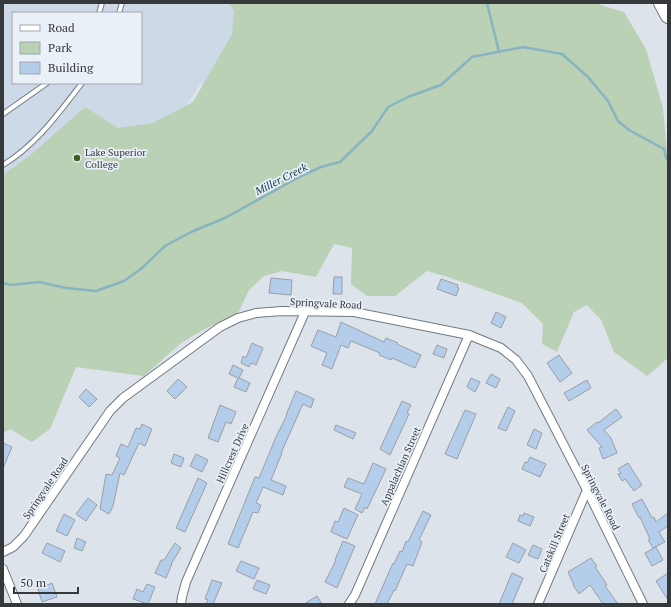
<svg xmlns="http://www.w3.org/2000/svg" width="671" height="607" viewBox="0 0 671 607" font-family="'PT Serif',serif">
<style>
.built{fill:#cdd9e7;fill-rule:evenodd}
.green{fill:#bad1b6}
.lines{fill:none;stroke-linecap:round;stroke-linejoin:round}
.stream{stroke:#87b4c0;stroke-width:2.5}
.building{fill:#b3cdeb;stroke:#999fa7}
.service-casing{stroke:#737a81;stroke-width:6}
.minor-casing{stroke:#737a81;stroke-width:10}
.trunk-casing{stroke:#737a81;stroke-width:16}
.service{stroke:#fff;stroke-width:4}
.minor{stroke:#fff;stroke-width:8}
.trunk{stroke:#fff;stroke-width:14}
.poi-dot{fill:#3c621c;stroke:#e9f0f8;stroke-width:1.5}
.labels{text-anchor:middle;stroke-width:3.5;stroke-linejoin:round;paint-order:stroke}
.poi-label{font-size:10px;fill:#36393c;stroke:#e9f0f8;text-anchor:start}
.street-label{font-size:10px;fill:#36393c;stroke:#e9f0f8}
.water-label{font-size:11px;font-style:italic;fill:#16404a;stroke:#e9f0f8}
</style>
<rect width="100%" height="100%" fill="#dce3eb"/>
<path class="built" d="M3,3H349L263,112L201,83L121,204L226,268L238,313L201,331L181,343L144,376L76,367L72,375L3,354ZM13,13H141V83H13Z"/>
<path class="green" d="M229,3H594L624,12L646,49L663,108L668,162V358L647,376L614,352L601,320L587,305L574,312L557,352L542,344L543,324L522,303L448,277L427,271L395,296H367L351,284L352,248L334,244L316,277L282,271L264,276L249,290L238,313L201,331L181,343L144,376L76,367L50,429L32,442L10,429L3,433V175L33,153L85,107L118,128L153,123L193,102L232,34L234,11Z"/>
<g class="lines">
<g class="stream">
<path d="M487,3L499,52"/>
<path d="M3,283L11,285L39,282L66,288L96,291L124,281L142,268L165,246L191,232L225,218L301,176L321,167L340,162L372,131L388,107L408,97L441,85L472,57L523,47L562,54L588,77L608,101L618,121L629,130L664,149L666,158L668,160"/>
</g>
</g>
<g class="building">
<path d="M334,277H342V294H333Z"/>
<path d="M271,278L292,280L291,295L269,293Z"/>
<path d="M441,279L458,285L457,287L459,288L456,296L437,289Z"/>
<path d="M496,312L506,317L501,328L491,323Z"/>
<path d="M341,322L384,342L386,338L398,343L397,344L421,355L415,368L392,358L391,360L379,355L380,353L351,341L348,348L341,345L332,369L322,365L327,353L311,346L318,330L336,337Z"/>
<path d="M252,343L263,348L256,365L251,363L249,367L241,363L243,356L246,358Z"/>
<path d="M437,345L447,349L444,358L433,354Z"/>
<path d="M559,355L572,373L560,382L547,363Z"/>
<path d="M233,365L243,370L239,378L250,383L246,392L234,387L238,378L229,374Z"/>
<path d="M491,374L500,379L496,388L486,383Z"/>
<path d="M471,378L480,382L475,392L467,387Z"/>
<path d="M178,379L187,387L175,399L167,391Z"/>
<path d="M587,380L591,388L569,401L564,393Z"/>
<path d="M86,389L97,399L89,407L79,397Z"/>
<path d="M296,391L314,399L311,408L303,404L281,453H282L271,480L286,486L283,495L263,487L256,503L261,505L258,513L253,512L238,548L228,544L255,477L259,478L276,437L287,415H286Z"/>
<path d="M402,401L411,405L407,413L409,414L390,455L380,449Z"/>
<path d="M220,405L236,412L231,424L226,422L218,442L208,438Z"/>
<path d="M508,407L515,411L506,431L498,428Z"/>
<path d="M616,409L622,417L604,430L611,438L617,453L603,459L599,448L602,447L587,430L597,422L598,423Z"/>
<path d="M465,410L476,414L457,459L445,454Z"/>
<path d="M142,424L152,429L145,446L139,443L124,475L120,473L113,506L109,514L100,509L106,474L112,475L120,458L116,456L121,444L128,447L136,428L140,429Z"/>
<path d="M336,425L356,433L353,439L334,430Z"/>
<path d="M534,429L542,433L536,449L527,445Z"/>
<path d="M3,443L12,447L3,468Z"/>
<path d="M174,454L184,458L181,467L171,463Z"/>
<path d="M196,454L208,460L202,472L190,466Z"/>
<path d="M530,457L546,464L540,477L522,469L525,462L527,463Z"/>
<path d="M373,463L386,469L367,509L365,507L362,513L355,509L362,494L344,487L348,478L364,484Z"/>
<path d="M628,463L642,485L634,491L625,479L622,481L618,474L621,473L618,469Z"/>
<path d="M198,478L207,483L185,532L176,528Z"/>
<path d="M88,498L97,505L86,521L76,514Z"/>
<path d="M642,499L652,518L654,517L656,522L668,513V526L659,532L665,542L653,548L648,540L650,539L640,517L639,518L632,504Z"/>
<path d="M344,508L358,515L347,539L331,532L335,521L338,522Z"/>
<path d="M423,511L431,515L419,540L422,542L413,566L407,564L395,591L394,590L387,604H375L393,563L394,564L400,551L402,552L406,541L408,542Z"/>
<path d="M524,513L534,517L530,526L518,521L520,515L523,516Z"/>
<path d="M64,514L75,520L67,536L56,531Z"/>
<path d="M77,538L86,542L82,551L74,548Z"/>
<path d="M343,541L355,546L337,588L325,582L336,560H335Z"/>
<path d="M47,543L65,551L60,562L42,553Z"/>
<path d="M175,543L181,548L171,564H172L166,578L155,573L161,560H164Z"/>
<path d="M513,543L526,550L519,563L506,557Z"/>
<path d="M533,545L542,549L538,559L528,555Z"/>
<path d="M656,547L663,560L652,566L645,553Z"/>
<path d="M591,558L597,566L595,567L607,585L605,586L618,604H603L590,585L579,594L573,585H574L568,572Z"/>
<path d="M241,561L259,568L254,579L236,571Z"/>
<path d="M512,573L523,578L512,604H499Z"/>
<path d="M668,573V600L656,581Z"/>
<path d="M212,580L222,583L213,604H206L208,600L205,599Z"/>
<path d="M257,580L270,585L266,594L253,589Z"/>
<path d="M52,583L57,597L42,602L38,589Z"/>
<path d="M147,584L155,587L148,604L133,599L137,589L143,592Z"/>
<path d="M317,596L322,604H304Z"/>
</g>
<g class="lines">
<defs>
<g id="service">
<path d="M99,13L102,3"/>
<path d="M119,13L122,3"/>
<path d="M3,114L47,83"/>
<path d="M3,165C36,145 59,113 82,83"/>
</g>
<g id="minor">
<path d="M3,552L13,547L24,536L110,411L123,398L220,327L238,318L256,313L282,311L354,312L469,335L501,348L516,360L528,376L587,490L643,604"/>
<path d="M3,569L17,604"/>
<path d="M181,604L182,597L186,582L305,312"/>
<path d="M349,604L355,595L469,335"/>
<path d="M538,604L587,490"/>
</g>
<path id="trunk" d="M661,3L668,16"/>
</defs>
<use href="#service" class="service-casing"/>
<use href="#minor" class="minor-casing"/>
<use href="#trunk" class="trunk-casing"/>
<use href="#service" class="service"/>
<use href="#minor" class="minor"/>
<use href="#trunk" class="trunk"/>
</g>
<circle class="poi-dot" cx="77" cy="158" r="4"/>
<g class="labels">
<g class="poi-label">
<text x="85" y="156">Lake Superior<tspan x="85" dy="12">College</tspan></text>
</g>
<g class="street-label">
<text transform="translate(326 303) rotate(3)" y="4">Springvale Road</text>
<text transform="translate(232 453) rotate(-66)" y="4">Hillcrest Drive</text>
<text transform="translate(400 466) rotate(-66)" y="4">Appalachian Street</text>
<text transform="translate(45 488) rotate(-56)" y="4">Springvale Road</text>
<text transform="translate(601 497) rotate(63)" y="4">Springvale Road</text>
<text transform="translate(554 543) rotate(-67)" y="4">Catskill Street</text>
</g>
<g class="water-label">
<text transform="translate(281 179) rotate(-27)" y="4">Miller Creek</text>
</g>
</g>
<rect width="671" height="607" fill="none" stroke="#36393c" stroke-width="8"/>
<rect x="12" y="12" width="130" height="72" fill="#e9f0f8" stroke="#a1a7ad"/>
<rect x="20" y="25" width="20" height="6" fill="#ffffff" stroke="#a1a7ad"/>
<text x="48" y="32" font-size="12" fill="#36393c">Road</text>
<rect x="20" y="42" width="20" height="12" fill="#bad1b6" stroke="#a1a7ad"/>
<text x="48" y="52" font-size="12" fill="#36393c">Park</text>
<rect x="20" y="62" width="20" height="12" fill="#b3cdeb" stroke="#a1a7ad"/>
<text x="48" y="72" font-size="12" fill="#36393c">Building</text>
<path d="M14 587v6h64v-6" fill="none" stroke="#36393c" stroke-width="2"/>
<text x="20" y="587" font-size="12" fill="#36393c" stroke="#e9f0f8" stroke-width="3" paint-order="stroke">50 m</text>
</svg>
